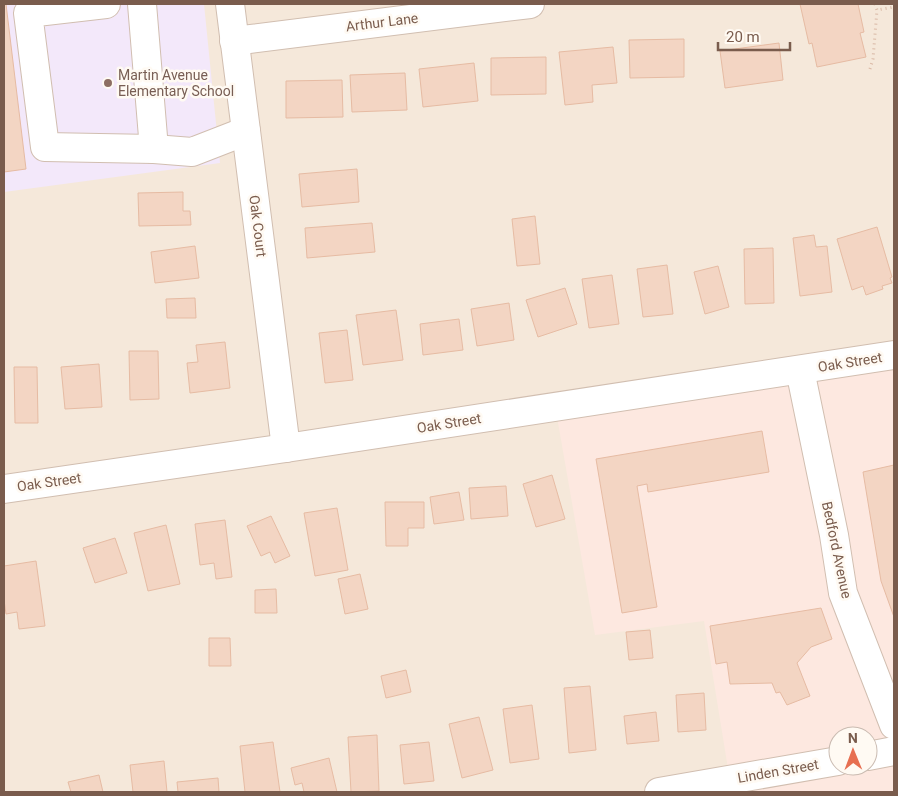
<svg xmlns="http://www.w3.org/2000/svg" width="898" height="796" viewBox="0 0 898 796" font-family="Roboto,sans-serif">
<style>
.residential{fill:#f5e8da;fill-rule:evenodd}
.commercial{fill:#fde8e0;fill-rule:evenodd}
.education{fill:#f3e8fa}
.building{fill:#f3d5c3;stroke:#e6bba3}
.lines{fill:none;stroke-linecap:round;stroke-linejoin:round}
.minor-casing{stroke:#d1beb0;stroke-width:30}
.path{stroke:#d9b8a5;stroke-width:3;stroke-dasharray:1 4;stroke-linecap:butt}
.minor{stroke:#fff;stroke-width:28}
.education-dot{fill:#8d6e63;stroke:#fffaf3;stroke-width:2}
.labels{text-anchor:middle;stroke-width:5;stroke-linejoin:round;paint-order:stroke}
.street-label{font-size:14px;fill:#7a5c4d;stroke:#fffaf3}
.education-label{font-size:14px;fill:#785e54;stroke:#fffaf3;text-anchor:start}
</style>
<rect width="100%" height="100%" fill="#fdf6ec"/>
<path class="residential" d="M4,4H894V792H4ZM838,736H868V766H838Z"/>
<path class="commercial" d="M894,359V792H752L751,787H731L704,621L595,635L556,411ZM838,736H868V766H838Z"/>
<path class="education" d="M4,4H204L220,163L4,192Z"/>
<g class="building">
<path d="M4,4H6L26,169L4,172Z"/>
<path d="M800,4H858L864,32L860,33L866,57L817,67L812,43L809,44Z"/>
<path d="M684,39V77L630,78L629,40Z"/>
<path d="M779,43L783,80L725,88L720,51Z"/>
<path d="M613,47L617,83L592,85L593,102L565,105L559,52Z"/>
<path d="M546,57V94L491,95V58Z"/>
<path d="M474,63L478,101L423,107L419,69Z"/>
<path d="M405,73L407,110L352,112L350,75Z"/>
<path d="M342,80L343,117L286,118V81Z"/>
<path d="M357,169L359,202L302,207L299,174Z"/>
<path d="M183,192V211H190L191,225L139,226L138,193Z"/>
<path d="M535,216L540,264L517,266L512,219Z"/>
<path d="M372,223L375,252L307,258L305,228Z"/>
<path d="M877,227L892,277L890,278L892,283L882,286L883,289L866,295L863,286L852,290L837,239Z"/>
<path d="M814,235L816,247L827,246L832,292L800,296L793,238Z"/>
<path d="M195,246L199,278L155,283L151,252Z"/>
<path d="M773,248L774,303L745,304L744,249Z"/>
<path d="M667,265L673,314L643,317L637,269Z"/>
<path d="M718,266L729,307L705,314L694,272Z"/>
<path d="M612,275L619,324L589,328L582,279Z"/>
<path d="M565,288L577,324L538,337L526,300Z"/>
<path d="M195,298L196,318H167L166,299Z"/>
<path d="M509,303L514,340L477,346L471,309Z"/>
<path d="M396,310L403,360L363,365L356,315Z"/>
<path d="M459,319L463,350L423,355L420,324Z"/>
<path d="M347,330L353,380L325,383L319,333Z"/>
<path d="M225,342L230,388L190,393L187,363L198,362L196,345Z"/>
<path d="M129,351H158L159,399L130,400Z"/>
<path d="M99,364L102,407L65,409L61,367Z"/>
<path d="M14,367H37L38,423H15Z"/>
<path d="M762,431L769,472L648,492L647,484L637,486L657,607L622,613L596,459Z"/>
<path d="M894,465V617L881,581L863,472Z"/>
<path d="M552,475L565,519L536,527L523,484Z"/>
<path d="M506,486L508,516L471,519L469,488Z"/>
<path d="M459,492L464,520L434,524L430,497Z"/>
<path d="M385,502H424V528H408V546H386Z"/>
<path d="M337,508L348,570L315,576L304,513Z"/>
<path d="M271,516L290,556L275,563L270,552L261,556L247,526Z"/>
<path d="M225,520L232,577L216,579L214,563L200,565L195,524Z"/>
<path d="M166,525L180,584L148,591L134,533Z"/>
<path d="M115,538L127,573L95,583L83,548Z"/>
<path d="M36,561L45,626L19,629L17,612L6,614L4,600V566Z"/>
<path d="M360,574L368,609L345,614L338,579Z"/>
<path d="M276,589L277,613H255V590Z"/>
<path d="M821,608L832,639L811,647L797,663L810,696L787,705L780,692L776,693L772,683L730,684L727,662L716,664L710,626Z"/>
<path d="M650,630L653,658L629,660L626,632Z"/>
<path d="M209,638H230L231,666H209Z"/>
<path d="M406,670L411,692L386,698L381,676Z"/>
<path d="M590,686L596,750L569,753L564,688Z"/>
<path d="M704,693L706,730L678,732L676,695Z"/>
<path d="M532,705L539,759L510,763L503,709Z"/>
<path d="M656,712L659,741L627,744L624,716Z"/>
<path d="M479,717L493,770L462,778L449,724Z"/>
<path d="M377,735L379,791L351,792L348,737Z"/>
<path d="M273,742L280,792H245L240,746Z"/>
<path d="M429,742L434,781L404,784L400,745Z"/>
<path d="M329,758L337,792H304L302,783L295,785L291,768Z"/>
<path d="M164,761L167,792H133L130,765Z"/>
<path d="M99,775L103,792H71L68,782Z"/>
<path d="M218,778L219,792H178L177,782Z"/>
</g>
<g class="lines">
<defs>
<g id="minor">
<path d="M106,4L28,13L45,147L154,149L192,152L246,131"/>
<path d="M142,4L154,149"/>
<path d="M230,4L286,448"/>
<path d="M234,41L530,4"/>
<path d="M800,370L834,535L843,593L894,725"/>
<path d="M4,489L286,448L894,355"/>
<path d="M868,756L894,751"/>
<path d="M659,792L838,761"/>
</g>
</defs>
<use href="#minor" class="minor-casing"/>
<g class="path">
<path d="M875,4L877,10L894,7"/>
<path d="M870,69L873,59L877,10"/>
</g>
<use href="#minor" class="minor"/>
</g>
<circle class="education-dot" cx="108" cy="83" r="5"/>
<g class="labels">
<g class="street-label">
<text transform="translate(382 22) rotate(-7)" y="5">Arthur Lane</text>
<text transform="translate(258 226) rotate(83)" y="5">Oak Court</text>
<text transform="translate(850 362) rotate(-9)" y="5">Oak Street</text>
<text transform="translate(449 423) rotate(-9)" y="5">Oak Street</text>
<text transform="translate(49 482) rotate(-8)" y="5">Oak Street</text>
<text transform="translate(837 550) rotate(78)" y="5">Bedford Avenue</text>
<text transform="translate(778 771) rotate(-10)" y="5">Linden Street</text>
</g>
<g class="education-label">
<text x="118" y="80">Martin Avenue<tspan x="118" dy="16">Elementary School</tspan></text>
</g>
</g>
<rect width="898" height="796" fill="none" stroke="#7a5c4d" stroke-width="10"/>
<g transform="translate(853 751) rotate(359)"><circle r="24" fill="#fffaf3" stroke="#cabbb1"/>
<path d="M0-4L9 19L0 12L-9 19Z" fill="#e76f51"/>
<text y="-8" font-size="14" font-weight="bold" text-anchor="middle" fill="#7a5c4d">N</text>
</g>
<path d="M718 42v8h72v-8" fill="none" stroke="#7a5c4d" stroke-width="2.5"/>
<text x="726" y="42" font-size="15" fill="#7a5c4d" stroke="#fffaf3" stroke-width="4" paint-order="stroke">20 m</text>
</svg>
